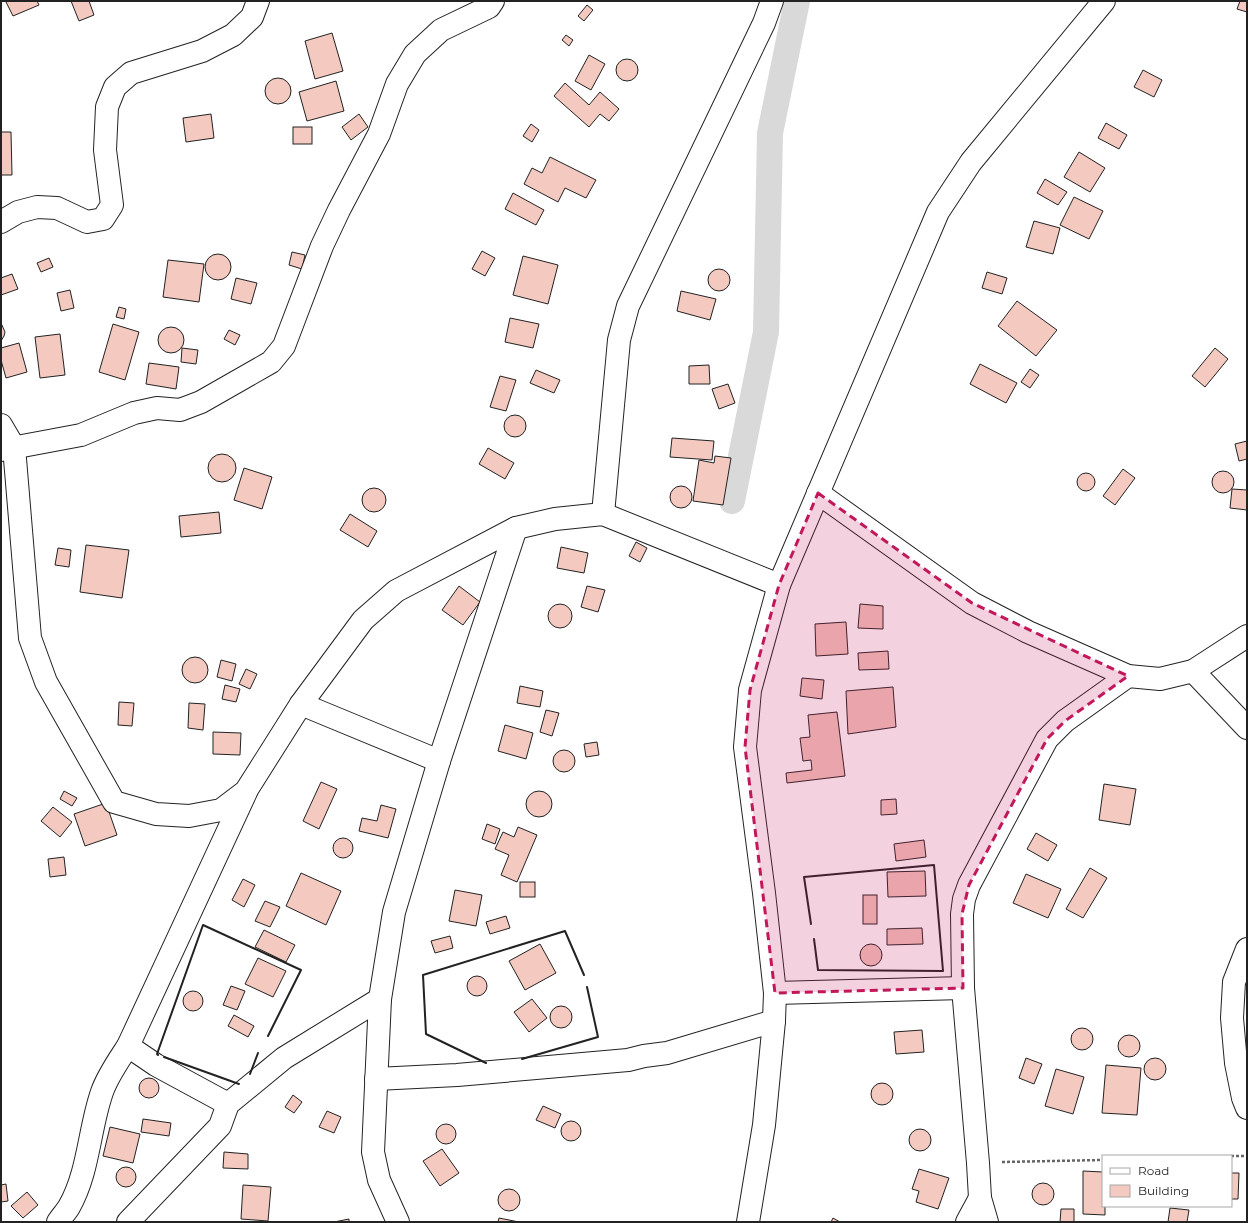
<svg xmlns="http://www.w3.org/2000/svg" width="1248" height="1223" viewBox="0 0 1248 1223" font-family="Montserrat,sans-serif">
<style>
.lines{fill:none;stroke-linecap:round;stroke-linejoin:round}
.canal{stroke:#d9d9d9;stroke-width:26}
.building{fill:#f3c9c0;stroke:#222}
.minor-casing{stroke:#222;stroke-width:24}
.tertiary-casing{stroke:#222;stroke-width:24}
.path{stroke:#646464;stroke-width:2.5;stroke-dasharray:3 2;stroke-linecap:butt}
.minor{stroke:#fff;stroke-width:22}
.tertiary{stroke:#fff;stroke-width:22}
.wall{stroke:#222;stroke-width:2}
.marked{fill:#c2185b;fill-opacity:0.2;stroke:#c2185b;stroke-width:3;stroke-dasharray:8 5;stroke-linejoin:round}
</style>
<rect width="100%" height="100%" fill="#fff"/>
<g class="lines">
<path class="canal" d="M732,501L766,332L770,133L797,1"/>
</g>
<g class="building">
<path d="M8,1H37L39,5L13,16L6,2Z"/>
<path d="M71,1H89L94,15L79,21Z"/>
<path d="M1240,1H1247V12L1237,9Z"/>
<path d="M587,5L593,10L584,21L578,16Z"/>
<path d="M332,33L343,71L315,79L305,41Z"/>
<path d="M566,35L573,40L569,46L562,40Z"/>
<path d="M589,55L605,64L591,90L575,81Z"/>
<circle cx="627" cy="70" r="11"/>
<path d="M1143,70L1162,80L1154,97L1134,87Z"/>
<circle cx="278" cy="91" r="13"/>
<path d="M336,81L344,111L307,121L299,92Z"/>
<path d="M565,83L589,105L600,92L619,109L609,121L600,114L589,127L554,96Z"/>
<path d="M211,114L214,138L186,142L183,118Z"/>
<path d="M359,114L368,127L351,140L342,127Z"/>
<path d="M1106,123L1127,135L1119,149L1098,138Z"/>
<path d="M531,124L539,130L532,142L523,136Z"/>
<rect x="293" y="127" width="19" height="17"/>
<path d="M1,132H11L12,175H1Z"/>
<path d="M1079,152L1105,168L1090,192L1064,177Z"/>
<path d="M550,157L596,180L586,198L565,188L558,202L524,184L532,168L542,173Z"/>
<path d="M1045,179L1067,192L1058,205L1037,193Z"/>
<path d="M513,193L544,210L536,225L505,209Z"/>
<path d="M1074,197L1103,211L1089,239L1060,225Z"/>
<path d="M1034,221L1060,228L1053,254L1026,247Z"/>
<path d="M482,251L495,258L485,276L472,269Z"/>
<path d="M292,252L305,255L302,269L289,265Z"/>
<circle cx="218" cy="267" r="13"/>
<path d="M523,256L558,265L548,304L513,295Z"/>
<path d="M49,258L53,267L41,272L37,263Z"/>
<path d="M168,260L204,264L199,302L163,297Z"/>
<circle cx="719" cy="280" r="11"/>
<path d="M987,272L1007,278L1002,294L982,288Z"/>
<path d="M12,274L18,289L1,295V278Z"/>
<path d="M236,278L257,283L251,304L231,299Z"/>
<path d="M70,290L74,308L61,311L57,293Z"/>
<path d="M681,291L716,299L710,320L677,311Z"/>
<path d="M1017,301L1057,330L1036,356L998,326Z"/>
<path d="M119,307L126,309L124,319L116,317Z"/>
<path d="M510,318L539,324L533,348L505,342Z"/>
<path d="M1,323L5,332L4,336L1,341Z"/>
<path d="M113,324L139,332L125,380L99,372Z"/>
<circle cx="171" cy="340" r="13"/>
<path d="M229,330L240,335L235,345L224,339Z"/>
<path d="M60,334L65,375L40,378L35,337Z"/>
<path d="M19,343L27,372L6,378L1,360V348Z"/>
<path d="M182,348L198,350L196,364L181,362Z"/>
<path d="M1215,348L1228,359L1205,387L1192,376Z"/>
<path d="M149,363L179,367L176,389L146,384Z"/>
<path d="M980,364L1017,383L1006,403L970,384Z"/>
<path d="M709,365L710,384H689V366Z"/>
<path d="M1030,369L1039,375L1030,388L1021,382Z"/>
<path d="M536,370L560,380L554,393L530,383Z"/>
<path d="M500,376L516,380L506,411L490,407Z"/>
<path d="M728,384L735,403L719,409L712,389Z"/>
<circle cx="515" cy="426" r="11"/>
<path d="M672,438L714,441L712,460L670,457Z"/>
<path d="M1247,441V459L1239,461L1235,444Z"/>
<path d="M488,448L514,463L505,479L479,464Z"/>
<circle cx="222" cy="468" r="14"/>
<path d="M715,456L731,458L723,505L693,501L699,460L714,463Z"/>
<path d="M244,468L272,477L262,509L234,500Z"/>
<path d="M1123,469L1135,478L1115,505L1103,496Z"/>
<circle cx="1223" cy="482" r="11"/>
<circle cx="1086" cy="482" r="9"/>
<circle cx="681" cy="497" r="11"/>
<circle cx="374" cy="500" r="12"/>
<path d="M1232,489L1247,490V510L1230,508Z"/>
<path d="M219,512L221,533L181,537L179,516Z"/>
<path d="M350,514L377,531L368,547L340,530Z"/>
<path d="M636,542L647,548L640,562L629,556Z"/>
<path d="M86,545L129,550L122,598L80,592Z"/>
<path d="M561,547L588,553L584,573L557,568Z"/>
<path d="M58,548L71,550L69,567L55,565Z"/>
<path d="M459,586L480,602L463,625L442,610Z"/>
<path d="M587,586L605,590L598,612L581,607Z"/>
<path d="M860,604L883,606V629L858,628Z"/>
<circle cx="560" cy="616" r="12"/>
<path d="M846,622L848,654L816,656L815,624Z"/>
<path d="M888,651L889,669L859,670L858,653Z"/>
<circle cx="195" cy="670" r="13"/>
<path d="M221,660L236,664L232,681L217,677Z"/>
<path d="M246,669L257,674L250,689L239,684Z"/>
<path d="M802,678L824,680L822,699L800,696Z"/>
<path d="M225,685L240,689L236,702L222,699Z"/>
<path d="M520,686L543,691L540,707L517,703Z"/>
<path d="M893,687L896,727L848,734L846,691Z"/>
<path d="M119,702L134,703L132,726L118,725Z"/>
<path d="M189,703L205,704L203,730L188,728Z"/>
<path d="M546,710L559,713L552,736L540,732Z"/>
<path d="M837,712L845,776L787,783L786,773L812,770L811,760L803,761L800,738L810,737L808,715Z"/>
<path d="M505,725L533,733L526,759L498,751Z"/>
<path d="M213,732L241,733L240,755L213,754Z"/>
<path d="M597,742L599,755L586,757L584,744Z"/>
<circle cx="564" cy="761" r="11"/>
<path d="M321,782L337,789L319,829L303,821Z"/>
<path d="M1104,784L1136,789L1130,825L1099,820Z"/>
<path d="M64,791L77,798L72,806L60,799Z"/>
<circle cx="539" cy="804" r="13"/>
<path d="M896,799L897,814L881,815V800Z"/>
<path d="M106,803L117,835L85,846L74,814Z"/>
<path d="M381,805L396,809L388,838L359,831L362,818L377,821Z"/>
<path d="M53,807L72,822L60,837L41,821Z"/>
<path d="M487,824L500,829L495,844L482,839Z"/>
<path d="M518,827L537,835L517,882L501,875L509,855L495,849L503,832L514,837Z"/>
<path d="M1036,833L1057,845L1048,861L1027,849Z"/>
<circle cx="343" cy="848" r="10"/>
<path d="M924,840L926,857L896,861L894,844Z"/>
<path d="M64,857L66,875L50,877L48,859Z"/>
<path d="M1090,868L1107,878L1083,918L1066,909Z"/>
<path d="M925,871L926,896L888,897L887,872Z"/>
<path d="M301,873L341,891L326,925L286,906Z"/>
<path d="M1026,874L1061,889L1048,918L1013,903Z"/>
<path d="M243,879L255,885L244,907L232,900Z"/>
<rect x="520" y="882" width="15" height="15"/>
<path d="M455,890L482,895L476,926L449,921Z"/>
<rect x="863" y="895" width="14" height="29"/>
<path d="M265,901L280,907L270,927L255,921Z"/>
<path d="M506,916L510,928L490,934L486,922Z"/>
<path d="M922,928L923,944L887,945V929Z"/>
<path d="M264,930L295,945L286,962L255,947Z"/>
<path d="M450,936L453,948L435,953L431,941Z"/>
<circle cx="871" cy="955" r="11"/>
<path d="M540,944L556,973L525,990L509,961Z"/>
<path d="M258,958L286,971L273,997L245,984Z"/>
<circle cx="477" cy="986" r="10"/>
<path d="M231,986L245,991L237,1010L223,1005Z"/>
<circle cx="193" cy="1001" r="10"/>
<path d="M532,999L547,1018L529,1032L514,1012Z"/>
<circle cx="561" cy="1017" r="11"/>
<path d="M234,1015L254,1026L248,1037L228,1026Z"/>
<circle cx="1082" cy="1039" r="11"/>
<path d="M922,1030L924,1052L896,1054L894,1032Z"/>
<circle cx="1129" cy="1046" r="11"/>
<circle cx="1155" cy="1069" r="11"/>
<path d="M1026,1058L1042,1064L1034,1084L1019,1078Z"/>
<path d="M1106,1065L1141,1068L1137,1115L1102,1113Z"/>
<path d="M1056,1069L1084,1077L1073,1114L1045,1106Z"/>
<circle cx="149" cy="1088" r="10"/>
<circle cx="882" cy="1094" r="11"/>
<path d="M293,1095L302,1102L294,1113L285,1107Z"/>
<path d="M543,1106L561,1114L555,1128L536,1120Z"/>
<path d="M327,1111L341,1117L334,1133L319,1127Z"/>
<path d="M143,1119L171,1123L169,1136L141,1132Z"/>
<circle cx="571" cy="1131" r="10"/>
<circle cx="446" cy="1134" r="10"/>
<path d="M110,1127L140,1134L133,1163L103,1156Z"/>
<circle cx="920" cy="1140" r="11"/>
<path d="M442,1149L459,1173L440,1186L423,1161Z"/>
<path d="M224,1152L248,1154V1169L223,1168Z"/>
<circle cx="126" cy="1177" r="10"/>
<path d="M919,1169L949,1178L938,1209L916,1202L919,1191L912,1189Z"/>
<path d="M1083,1171L1103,1172V1206H1105V1215L1083,1214Z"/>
<path d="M1231,1173H1239L1238,1199H1231Z"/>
<circle cx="1043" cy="1194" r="11"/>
<path d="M6,1184L8,1201L1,1202V1185Z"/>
<path d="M243,1185L271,1187L268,1221L241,1219Z"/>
<circle cx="509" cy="1200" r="11"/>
<path d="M27,1192L38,1205L23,1218L11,1206Z"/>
<path d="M1170,1208L1189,1210L1187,1222H1168Z"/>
<path d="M1061,1209H1074V1222H1060Z"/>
<path d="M499,1218L519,1222H498Z"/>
<path d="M833,1218L840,1222H831Z"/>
<path d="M349,1219V1222H334Z"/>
</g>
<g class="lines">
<defs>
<g id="minor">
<path d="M1,222L18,212L37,207L57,208L87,222L103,219L112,205L105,150L107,107L115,87L131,73L202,51L233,35L252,17L258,1"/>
<path d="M1,425L14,447L30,638L46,682L114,802L156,814L189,816L221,810L246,791L301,704L363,620L396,591L516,528L555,519L603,514L779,585"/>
<path d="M1,450L81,435L134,413L157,408L180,410L201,402L271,362L284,346L322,246L339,210L379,134L397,84L415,54L441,30L489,7L493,1"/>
<path d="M818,493L972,603L1028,632L1128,676L1160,679L1193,671L1247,636"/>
<path d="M603,514L619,340L628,306L764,23L772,1"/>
<path d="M1193,671L1247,728"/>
<path d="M301,704L439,761"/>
<path d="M1247,949L1234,982L1232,1018L1236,1063L1243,1098L1247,1108"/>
<path d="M775,993L963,988"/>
<path d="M128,1046L156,1065L228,1104"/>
<path d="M376,1079L457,1075L628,1060L644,1056L667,1053L774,1021"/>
<path d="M58,1222C61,1217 66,1212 69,1207C89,1172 89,1129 102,1092C108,1075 119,1060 128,1046L246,792"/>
<path d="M128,1222L220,1126L228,1104L284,1058L380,999"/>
<path d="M398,1222L379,1180L373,1152L380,999L394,912L439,761L516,528"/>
<path d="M967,1222L980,1198"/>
<path d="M987,1222L980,1198L978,1163L963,988L962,914L964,899L969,885L1047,739L1065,721L1128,676"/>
</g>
<path id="tertiary" d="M748,1222L764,1125L774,1021L775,993L764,893L745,747L750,690L779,585L938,212L971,162L1104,1"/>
</defs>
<use href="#minor" class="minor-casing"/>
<use href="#tertiary" class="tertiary-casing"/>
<g class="path">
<path d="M1231,1156H1247"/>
<path d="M1002,1162L1103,1160"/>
</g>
<use href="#minor" class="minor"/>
<use href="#tertiary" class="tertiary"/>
<g class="wall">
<path d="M811,924L804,877L934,865L943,971L818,970L814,939"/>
<path d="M158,1055L157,1054L203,925L301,970L268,1036"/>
<path d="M164,1057L239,1084"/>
<path d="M522,1059L598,1037L587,987"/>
<path d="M486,1063L426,1034L423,975L565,931L584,975"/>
<path d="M250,1074L258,1053"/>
</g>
</g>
<path class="marked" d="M818,493L972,603L1128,676L1065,721L1047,739L969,885L962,914L963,988L775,993L745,747L750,690L779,585Z"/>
<rect width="1248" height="1223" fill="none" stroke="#222222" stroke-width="4"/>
<rect x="1102" y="1155" width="130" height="52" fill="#ffffff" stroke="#a7a7a7"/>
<rect x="1110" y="1168" width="20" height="6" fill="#ffffff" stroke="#a7a7a7"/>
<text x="1138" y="1175" font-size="12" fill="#222222">Road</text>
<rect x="1110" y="1185" width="20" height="12" fill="#f3c9c0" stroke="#a7a7a7"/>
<text x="1138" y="1195" font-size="12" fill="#222222">Building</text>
</svg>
